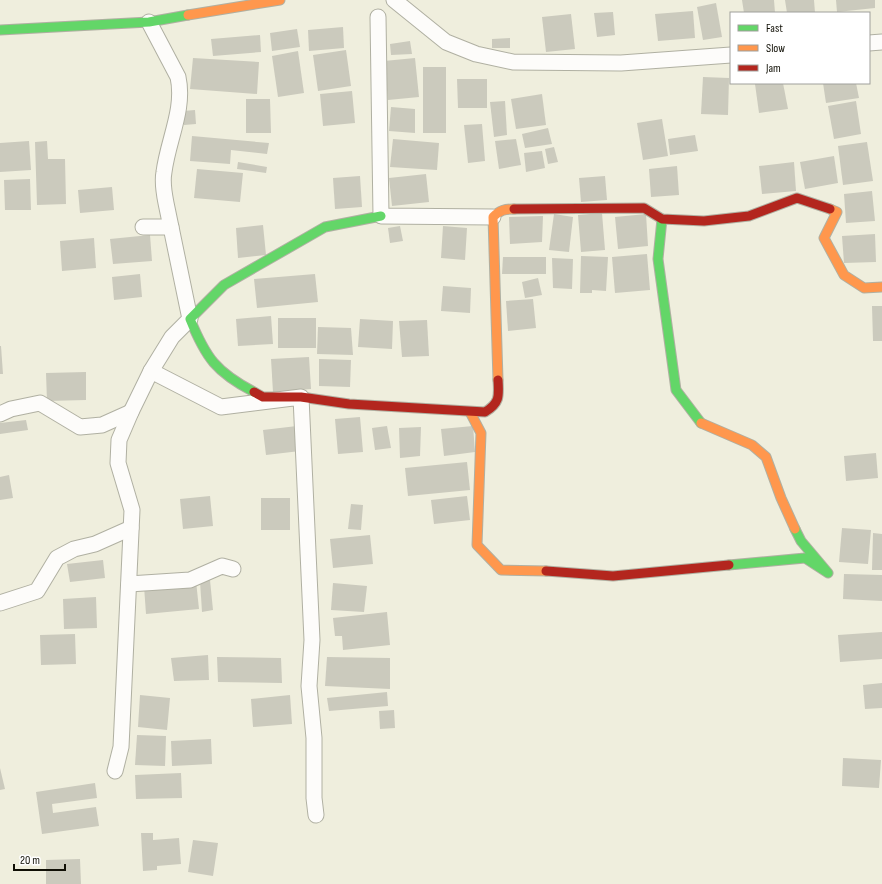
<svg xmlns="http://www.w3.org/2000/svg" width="882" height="884" viewBox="0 0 882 884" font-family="'Sofia Sans Condensed',sans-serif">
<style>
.building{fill:#cbcabd}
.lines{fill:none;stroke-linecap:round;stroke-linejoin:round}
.street-casing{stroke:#b0b0a2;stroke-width:17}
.fast-casing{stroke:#b0b0a2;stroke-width:11}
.slow-casing{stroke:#b0b0a2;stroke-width:11}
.jam-casing{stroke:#b0b0a2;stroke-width:11}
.street{stroke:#fdfcfa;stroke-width:15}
.fast{stroke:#63d668;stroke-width:9}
.slow{stroke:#ff974d;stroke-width:9}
.jam{stroke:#b3261e;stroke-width:9}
</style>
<rect width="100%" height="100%" fill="#efeedd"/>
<g class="building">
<path d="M742,0H774L775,13H744Z"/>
<path d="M785,0H814L815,13H787Z"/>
<path d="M836,0H875V8L837,12Z"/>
<path d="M716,3L722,37L703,40L697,7Z"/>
<path d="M693,11L695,38L658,41L655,14Z"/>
<path d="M613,12L615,35L597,37L594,13Z"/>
<path d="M571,14L575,49L546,52L542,17Z"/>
<path d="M343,27L344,48L309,51L308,30Z"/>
<path d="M297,29L300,47L272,51L270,33Z"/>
<path d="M260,35L261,52L213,56L211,39Z"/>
<path d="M510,38V48H492V39Z"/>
<path d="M410,41L412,54L391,55L390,44Z"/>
<path d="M346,50L351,86L318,91L313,55Z"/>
<path d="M298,51L304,93L278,97L272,56Z"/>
<path d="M193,58L259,62L257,94L190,89Z"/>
<path d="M415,58L419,97L388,100L384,61Z"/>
<rect x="423" y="67" width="23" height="66"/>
<path d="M703,77L729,78L728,115L701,114Z"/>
<path d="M457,79H487V108H458Z"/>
<path d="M763,83H783L788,109L759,113L755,84Z"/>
<path d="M823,83H856L859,98L826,103Z"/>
<path d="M352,91L355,123L323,126L320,94Z"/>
<path d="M542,94L546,125L516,129L511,99Z"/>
<path d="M246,99H270L271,133H246Z"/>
<path d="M505,101L507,135L494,137L490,102Z"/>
<path d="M856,101L861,134L834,139L828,106Z"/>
<path d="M391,107L415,109V133L389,131Z"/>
<path d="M195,110L196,124L184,125L183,111Z"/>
<path d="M662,119L668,156L643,160L637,123Z"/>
<path d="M482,124L485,161L468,163L464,125Z"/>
<path d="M548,128L552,144L525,148L522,134Z"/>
<path d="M695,135L698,151L670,155L668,139Z"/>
<path d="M192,136L269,143L267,154L231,150L230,164L190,161Z"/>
<path d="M393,139L439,143L437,170L390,167Z"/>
<path d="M516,139L521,165L499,169L495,141Z"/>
<path d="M29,141L31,170L0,172V143Z"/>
<path d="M47,141L48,159H65L66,204L37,205L35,142Z"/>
<path d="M867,142L873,181L843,185L838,146Z"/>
<path d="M554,147L558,162L548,164L545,149Z"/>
<path d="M542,151L545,168L526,172L524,153Z"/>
<path d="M834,156L838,183L805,189L800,162Z"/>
<path d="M238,162L267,167L266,173L237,169Z"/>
<path d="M794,162L796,191L762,194L759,166Z"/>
<path d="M677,166L679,195L651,197L649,169Z"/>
<path d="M197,169L243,173L240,202L194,198Z"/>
<path d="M426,174L429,202L392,206L389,178Z"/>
<path d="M360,176L362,207L335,209L333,178Z"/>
<path d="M605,176L607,200L581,202L579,178Z"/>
<path d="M30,179L31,210H5L4,180Z"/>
<path d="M112,187L114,210L80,213L78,190Z"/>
<path d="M872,191L875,221L846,223L844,194Z"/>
<path d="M602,213L605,250L581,252L578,215Z"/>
<path d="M554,214L573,217L569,252L549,250Z"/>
<path d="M646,214L648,246L618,249L615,217Z"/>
<path d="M543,216L542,242L510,244L509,217Z"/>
<path d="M263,225L266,255L238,258L236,228Z"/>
<path d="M400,226L403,241L390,243L388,228Z"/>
<path d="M443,226L467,228L465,260L441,258Z"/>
<path d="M875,234L876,262L844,263L842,236Z"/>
<path d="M150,235L152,261L113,264L110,239Z"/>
<path d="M94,238L96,268L62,271L60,241Z"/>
<path d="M647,254L650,290L615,293L612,257Z"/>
<path d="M581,256L608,257L606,291L592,290V293H580Z"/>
<path d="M503,257H546V274H502Z"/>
<path d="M552,258L573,259L572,289L553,288Z"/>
<path d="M140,274L142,297L114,300L112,277Z"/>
<path d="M315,274L318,302L257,308L254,279Z"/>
<path d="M538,278L542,295L525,298L522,282Z"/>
<path d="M443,286L471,288L470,313L441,311Z"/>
<path d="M533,299L536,328L508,331L506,301Z"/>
<path d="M872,306H882V341H873Z"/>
<path d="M271,316L273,344L238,346L236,319Z"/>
<rect x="278" y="318" width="38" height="30"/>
<path d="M360,319L393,321L392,349L358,347Z"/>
<path d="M427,320L429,356L402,357L399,321Z"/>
<path d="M318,327L351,328L353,355L317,354Z"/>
<path d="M0,346H1L3,374H0Z"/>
<path d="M309,357L311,389L273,392L271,359Z"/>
<path d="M319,359L351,360L350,387L319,386Z"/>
<path d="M86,372V400L47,401L46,373Z"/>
<path d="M360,417L363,452L338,454L335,419Z"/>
<path d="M26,420L28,430L0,434V423Z"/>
<path d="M297,426L300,451L266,455L263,430Z"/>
<path d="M387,426L391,448L375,450L372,428Z"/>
<path d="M473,426L475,452L444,456L441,429Z"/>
<path d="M421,427L420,456L400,458L399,428Z"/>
<path d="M876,453L878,478L846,481L844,456Z"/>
<path d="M467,462L470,490L408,496L405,468Z"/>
<path d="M9,475L13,498L0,500V477Z"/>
<path d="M210,496L213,526L183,529L180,499Z"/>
<path d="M467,496L470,520L434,524L431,500Z"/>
<rect x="261" y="498" width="29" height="32"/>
<path d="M351,504L363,505L361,530L348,529Z"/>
<path d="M842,528L871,530L868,564L839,562Z"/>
<path d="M873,533L882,534V570H872Z"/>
<path d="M370,535L373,564L333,568L330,539Z"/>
<path d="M103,560L105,578L70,582L67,564Z"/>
<path d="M844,574L882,575V601L843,599Z"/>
<path d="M210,580L213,610L202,612L200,581Z"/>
<path d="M196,581L199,609L146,614L144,586Z"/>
<path d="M333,583L367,586L364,612L331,610Z"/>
<path d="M96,597L97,628L64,629L63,599Z"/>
<path d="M387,612L390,645L343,650L342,636H335L333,618Z"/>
<path d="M882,632V659L840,662L838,635Z"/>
<path d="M75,634L76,664L41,665L40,635Z"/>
<path d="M208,655L209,680L174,681L171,658Z"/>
<path d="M217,657L281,658L282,683L218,682Z"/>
<path d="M327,657L390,658V689L325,686Z"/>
<path d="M882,683V708L865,709L863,685Z"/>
<path d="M387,692L388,706L329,711L327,698Z"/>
<path d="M140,695L170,698L167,730L138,727Z"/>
<path d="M290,695L292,724L253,727L251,699Z"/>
<path d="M394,710L395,728L380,729L379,711Z"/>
<path d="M137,735L166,736L165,766L135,765Z"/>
<path d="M211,739L212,764L172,766L171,741Z"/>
<path d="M843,758L881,760L879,788L842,786Z"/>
<path d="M0,768L5,789L0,790Z"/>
<path d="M181,773L182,798L136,799L135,775Z"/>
<path d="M95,783L97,798L52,804L53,813L96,807L99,826L42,834L36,792Z"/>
<path d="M141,833H153V840L179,838L181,864L157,866V870L143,871Z"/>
<path d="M193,840L218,843L213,876L188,872Z"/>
<path d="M80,859L81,884H46V860Z"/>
</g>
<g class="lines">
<defs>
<g id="street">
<path d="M394,0L446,42L476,54L513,62L621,63L731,55"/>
<path d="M378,17L381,216L493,217"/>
<path d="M869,43L882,42"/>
<path d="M143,227H171"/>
<path d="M151,371L221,407L301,397L312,640L309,686L314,738V798L316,815"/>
<path d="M0,414L11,409L40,403L80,427L102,425L131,412"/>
<path d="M129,584L190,580L222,566L233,569"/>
<path d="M0,603L37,591L57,558L74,549L95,544L131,528"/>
<path d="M115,771L121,747L132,510L118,463L119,440L131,412L151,371L172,337L190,319L166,203C164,193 162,182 164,172C168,140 185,109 178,77L149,22"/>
</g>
<g id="fast">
<path d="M0,30L149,22L188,15"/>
<path d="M662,219L658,259L676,390L701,423"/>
<path d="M254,392C216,372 206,358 190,319L224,285L325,227L381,216"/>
<path d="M729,565L805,558L828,573L801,541L795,529"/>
</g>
<g id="slow">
<path d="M188,15L280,0"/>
<path d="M830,209L837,212L824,238L844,275L864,288L882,287"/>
<path d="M498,380L493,217C500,210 505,209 514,209"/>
<path d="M470,412L481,433L477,545L501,570L546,571"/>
<path d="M701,423L752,445L766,457L781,498L795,529"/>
</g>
<g id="jam">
<path d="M514,209L644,208L662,219L704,221L749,216L797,198L830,209"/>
<path d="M254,392L263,397H301L349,404L485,412C500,403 499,396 498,380"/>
<path d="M546,571L613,576L729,565"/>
</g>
</defs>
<use href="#street" class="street-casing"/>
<use href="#fast" class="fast-casing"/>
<use href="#slow" class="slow-casing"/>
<use href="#jam" class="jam-casing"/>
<use href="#street" class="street"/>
<use href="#fast" class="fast"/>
<use href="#slow" class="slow"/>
<use href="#jam" class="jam"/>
</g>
<rect x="730" y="12" width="140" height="72" fill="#ffffff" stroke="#9f9f9b"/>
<rect x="738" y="25" width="20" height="6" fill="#63d668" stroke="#9f9f9b"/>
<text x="766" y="32" font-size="12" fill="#100f05">Fast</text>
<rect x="738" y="45" width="20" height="6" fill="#ff974d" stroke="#9f9f9b"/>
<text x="766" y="52" font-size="12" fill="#100f05">Slow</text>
<rect x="738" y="65" width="20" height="6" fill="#b3261e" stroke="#9f9f9b"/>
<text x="766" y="72" font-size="12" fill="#100f05">Jam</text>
<path d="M14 864v6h51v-6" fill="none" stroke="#100f05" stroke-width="2"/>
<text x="20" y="864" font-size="12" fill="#100f05" stroke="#ffffff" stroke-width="3" paint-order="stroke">20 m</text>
</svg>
